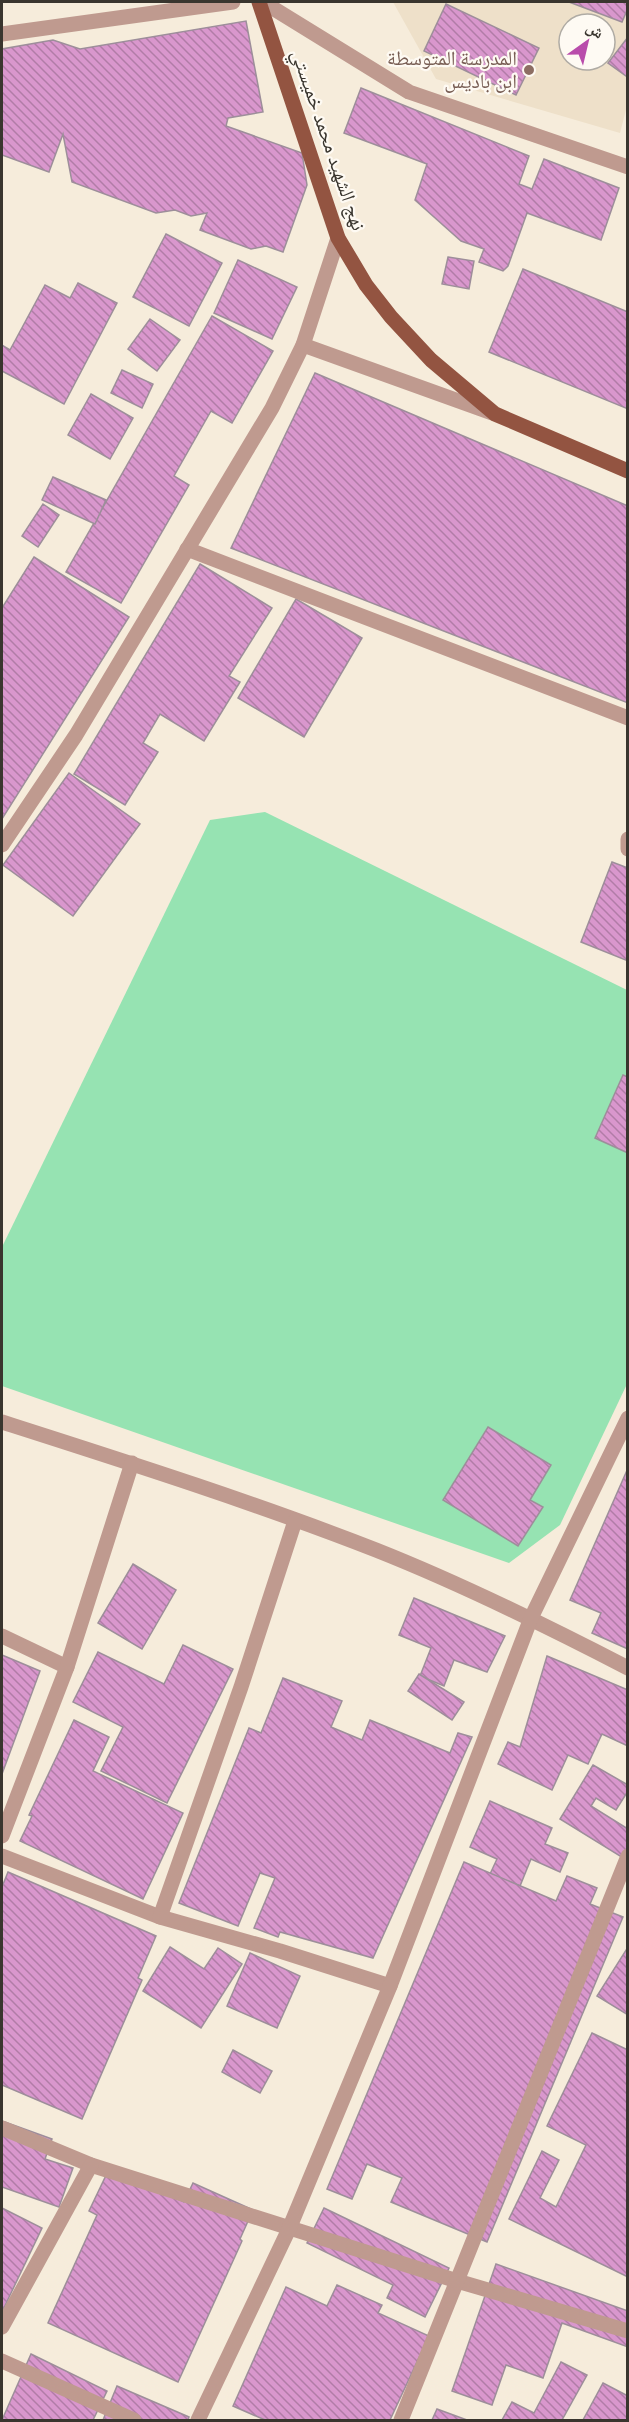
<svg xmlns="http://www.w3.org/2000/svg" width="629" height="2422" viewBox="0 0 629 2422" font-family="'Fira Sans Condensed','Noto Naskh Arabic',sans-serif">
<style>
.built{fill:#eee0c9;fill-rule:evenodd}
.green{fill:#96e3b2}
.building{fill:url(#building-back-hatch);stroke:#9d8e9a;stroke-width:1.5}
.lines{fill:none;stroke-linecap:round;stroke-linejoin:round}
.minor{stroke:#bf9a8f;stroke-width:15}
.major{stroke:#935441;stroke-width:15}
.education-dot{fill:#8d6e63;stroke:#fefaf3;stroke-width:2}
.labels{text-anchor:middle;stroke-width:4.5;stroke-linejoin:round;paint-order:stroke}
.education-label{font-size:20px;fill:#785e54;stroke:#fefaf3;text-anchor:end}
.street-label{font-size:20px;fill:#39352e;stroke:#fefaf3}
</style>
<defs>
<pattern id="building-back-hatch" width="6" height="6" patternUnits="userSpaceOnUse" patternTransform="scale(1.5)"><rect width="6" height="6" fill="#d997cd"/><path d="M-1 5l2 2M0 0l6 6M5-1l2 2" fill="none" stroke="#b17ca7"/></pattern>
</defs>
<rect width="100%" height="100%" fill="#f6ecdb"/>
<path class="built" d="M393,2H627V106L620,133L436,79ZM569,24H605V60H569Z"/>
<path class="green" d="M265,812L627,990V1384L560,1525L509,1563L2,1386V1247L210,820Z"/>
<g class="building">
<path d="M569,2H628V8L622,22Z"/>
<path d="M446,4L539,48L516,95L424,51Z"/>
<path d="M246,21L263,112L228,118L226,126L302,153L307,185L283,252L266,246L251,249L200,230L207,213L191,216L175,210L156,213L72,182L63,134L49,172L2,155V49L53,40L80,49Z"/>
<path d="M628,37V74L626,76L608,63Z"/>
<path d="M361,88L529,156L519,184L532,189L544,159L619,188L601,240L527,213L508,266L503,271L479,262L484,249L461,241L415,200L427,164L344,133Z"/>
<path d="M166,234L222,263L189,326L133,297Z"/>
<path d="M448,257L474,261L469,289L442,284Z"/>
<path d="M238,260L297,287L272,339L214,313Z"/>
<path d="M523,269L628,312V409L489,352Z"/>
<path d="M78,283L117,303L64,404L2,371V345L10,350L45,285L70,298Z"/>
<path d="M212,316L273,351L232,423L211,411L174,476L189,485L121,603L66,572Z"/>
<path d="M150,319L180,340L157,371L128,349Z"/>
<path d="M122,370L153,384L142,408L111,393Z"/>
<path d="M315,373L628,506V703L231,548Z"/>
<path d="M91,394L133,418L110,459L68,435Z"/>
<path d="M53,477L106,500L95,524L42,500Z"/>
<path d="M43,504L59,515L38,547L22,536Z"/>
<path d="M34,557L129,617L2,819V608Z"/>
<path d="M200,564L272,608L229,676L240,682L204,741L160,714L143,743L158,752L125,805L74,774Z"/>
<path d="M296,599L362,638L304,737L238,698Z"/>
<path d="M69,773L140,824L73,916L3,865Z"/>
<path d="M612,862L628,868V961L581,942Z"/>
<path d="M623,1075L628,1077V1153L595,1138Z"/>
<path d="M488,1427L551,1465L530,1500L543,1507L518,1546L443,1500Z"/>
<path d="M628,1468V1649L592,1633L601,1613L570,1600Z"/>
<path d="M133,1564L176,1590L142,1649L98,1623Z"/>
<path d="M414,1598L505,1636L487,1672L454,1660L444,1686L420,1676L431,1648L399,1635Z"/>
<path d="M183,1645L233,1669L167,1803L101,1771L123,1727L73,1702L98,1652L164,1684Z"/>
<path d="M2,1655L40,1671L2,1774Z"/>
<path d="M547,1656L628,1690V1746L602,1734L588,1764L568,1755L552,1790L498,1764L508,1742L520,1747Z"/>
<path d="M419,1674L464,1702L452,1720L408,1691Z"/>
<path d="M283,1678L342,1701L331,1727L362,1740L370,1720L450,1753L458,1733L472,1737L373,1958L280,1932L278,1937L254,1928L275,1878L260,1873L238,1926L179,1903L249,1728L261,1733Z"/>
<path d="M74,1720L109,1737L93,1771L183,1813L143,1899L20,1841L32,1816L29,1815Z"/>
<path d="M593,1765L628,1785V1791L616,1810L596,1798L591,1806L628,1829V1861L560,1819Z"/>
<path d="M490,1801L552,1828L545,1844L568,1853L560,1872L531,1859L520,1886L490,1874L497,1859L470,1847Z"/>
<path d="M464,1862L556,1901L567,1876L597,1888L590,1904L623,1917L487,2242L391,2202L402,2178L367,2164L352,2199L327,2189Z"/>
<path d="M8,1872L156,1936L138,1978L142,1980L82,2119L2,2085V1887Z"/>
<path d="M170,1947L204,1969L218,1948L242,1964L201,2028L143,1991Z"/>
<path d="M628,1947V2015L597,1996Z"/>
<path d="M250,1953L300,1976L277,2028L227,2006Z"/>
<path d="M592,2033L628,2050V2277L509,2219L542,2151L559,2160L540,2198L556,2207L586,2145L547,2126Z"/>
<path d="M233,2050L272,2071L260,2093L222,2072Z"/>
<path d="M2,2121L52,2139L45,2159L73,2168L59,2207L2,2187Z"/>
<path d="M110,2167L184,2202L193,2183L253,2210L240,2239L242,2241L178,2382L48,2323L97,2215L89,2211Z"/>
<path d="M2,2208L42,2228L2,2312Z"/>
<path d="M324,2208L449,2268L425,2317L387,2298L393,2285L307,2243Z"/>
<path d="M496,2264L628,2311V2347L562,2323L543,2378L506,2365L492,2405L452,2391Z"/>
<path d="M337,2285L382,2305L378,2313L429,2336L390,2420H265L233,2406L286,2287L327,2306Z"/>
<path d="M31,2354L107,2391L93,2420H2Z"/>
<path d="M561,2362L587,2375L562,2420H502L512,2402L534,2413Z"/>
<path d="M603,2383L628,2396V2420H583Z"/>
<path d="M117,2386L189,2417L188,2420H103Z"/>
<path d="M437,2409L467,2420H432Z"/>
</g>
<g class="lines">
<g class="minor">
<path d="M263,2L409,92L628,167"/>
<path d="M2,34L233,2"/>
<path d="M303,345L492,413"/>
<path d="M187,549L628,718"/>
<path d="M628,839V849"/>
<path d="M2,845L76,735L272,408L303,345L338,238"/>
<path d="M2,1422C127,1462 253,1502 376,1550C462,1584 545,1625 628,1668"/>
<path d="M2,1636L67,1667"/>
<path d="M2,1836L67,1667L132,1463"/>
<path d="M2,1856L160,1917L280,1951L390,1986"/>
<path d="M160,1917L241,1687L295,1521"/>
<path d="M2,2128L91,2165L457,2281L628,2331"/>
<path d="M2,2327L91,2165"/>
<path d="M2,2361L134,2420"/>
<path d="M198,2420L289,2229L390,1986L531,1618L628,1418"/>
<path d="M401,2420L628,1856"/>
</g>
<path class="major" d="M259,2L338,238L366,285L391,317L431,360L495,414L628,471"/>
</g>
<circle class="education-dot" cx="529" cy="70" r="6"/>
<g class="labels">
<g class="education-label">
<text x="517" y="65">المدرسة المتوسطة<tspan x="517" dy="23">ابن باديس</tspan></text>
</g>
<g class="street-label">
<text transform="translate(329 140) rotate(71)" y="7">نهج الشهيد محمد خميستي</text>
</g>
</g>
<rect width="629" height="2422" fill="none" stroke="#39352e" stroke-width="6"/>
<g transform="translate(587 42) rotate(34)"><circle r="28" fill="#fefaf3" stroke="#afaba4" stroke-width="1.5"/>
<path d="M0-4.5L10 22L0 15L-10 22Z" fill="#b94cab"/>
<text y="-9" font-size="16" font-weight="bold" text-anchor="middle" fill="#39352e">ش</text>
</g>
</svg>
